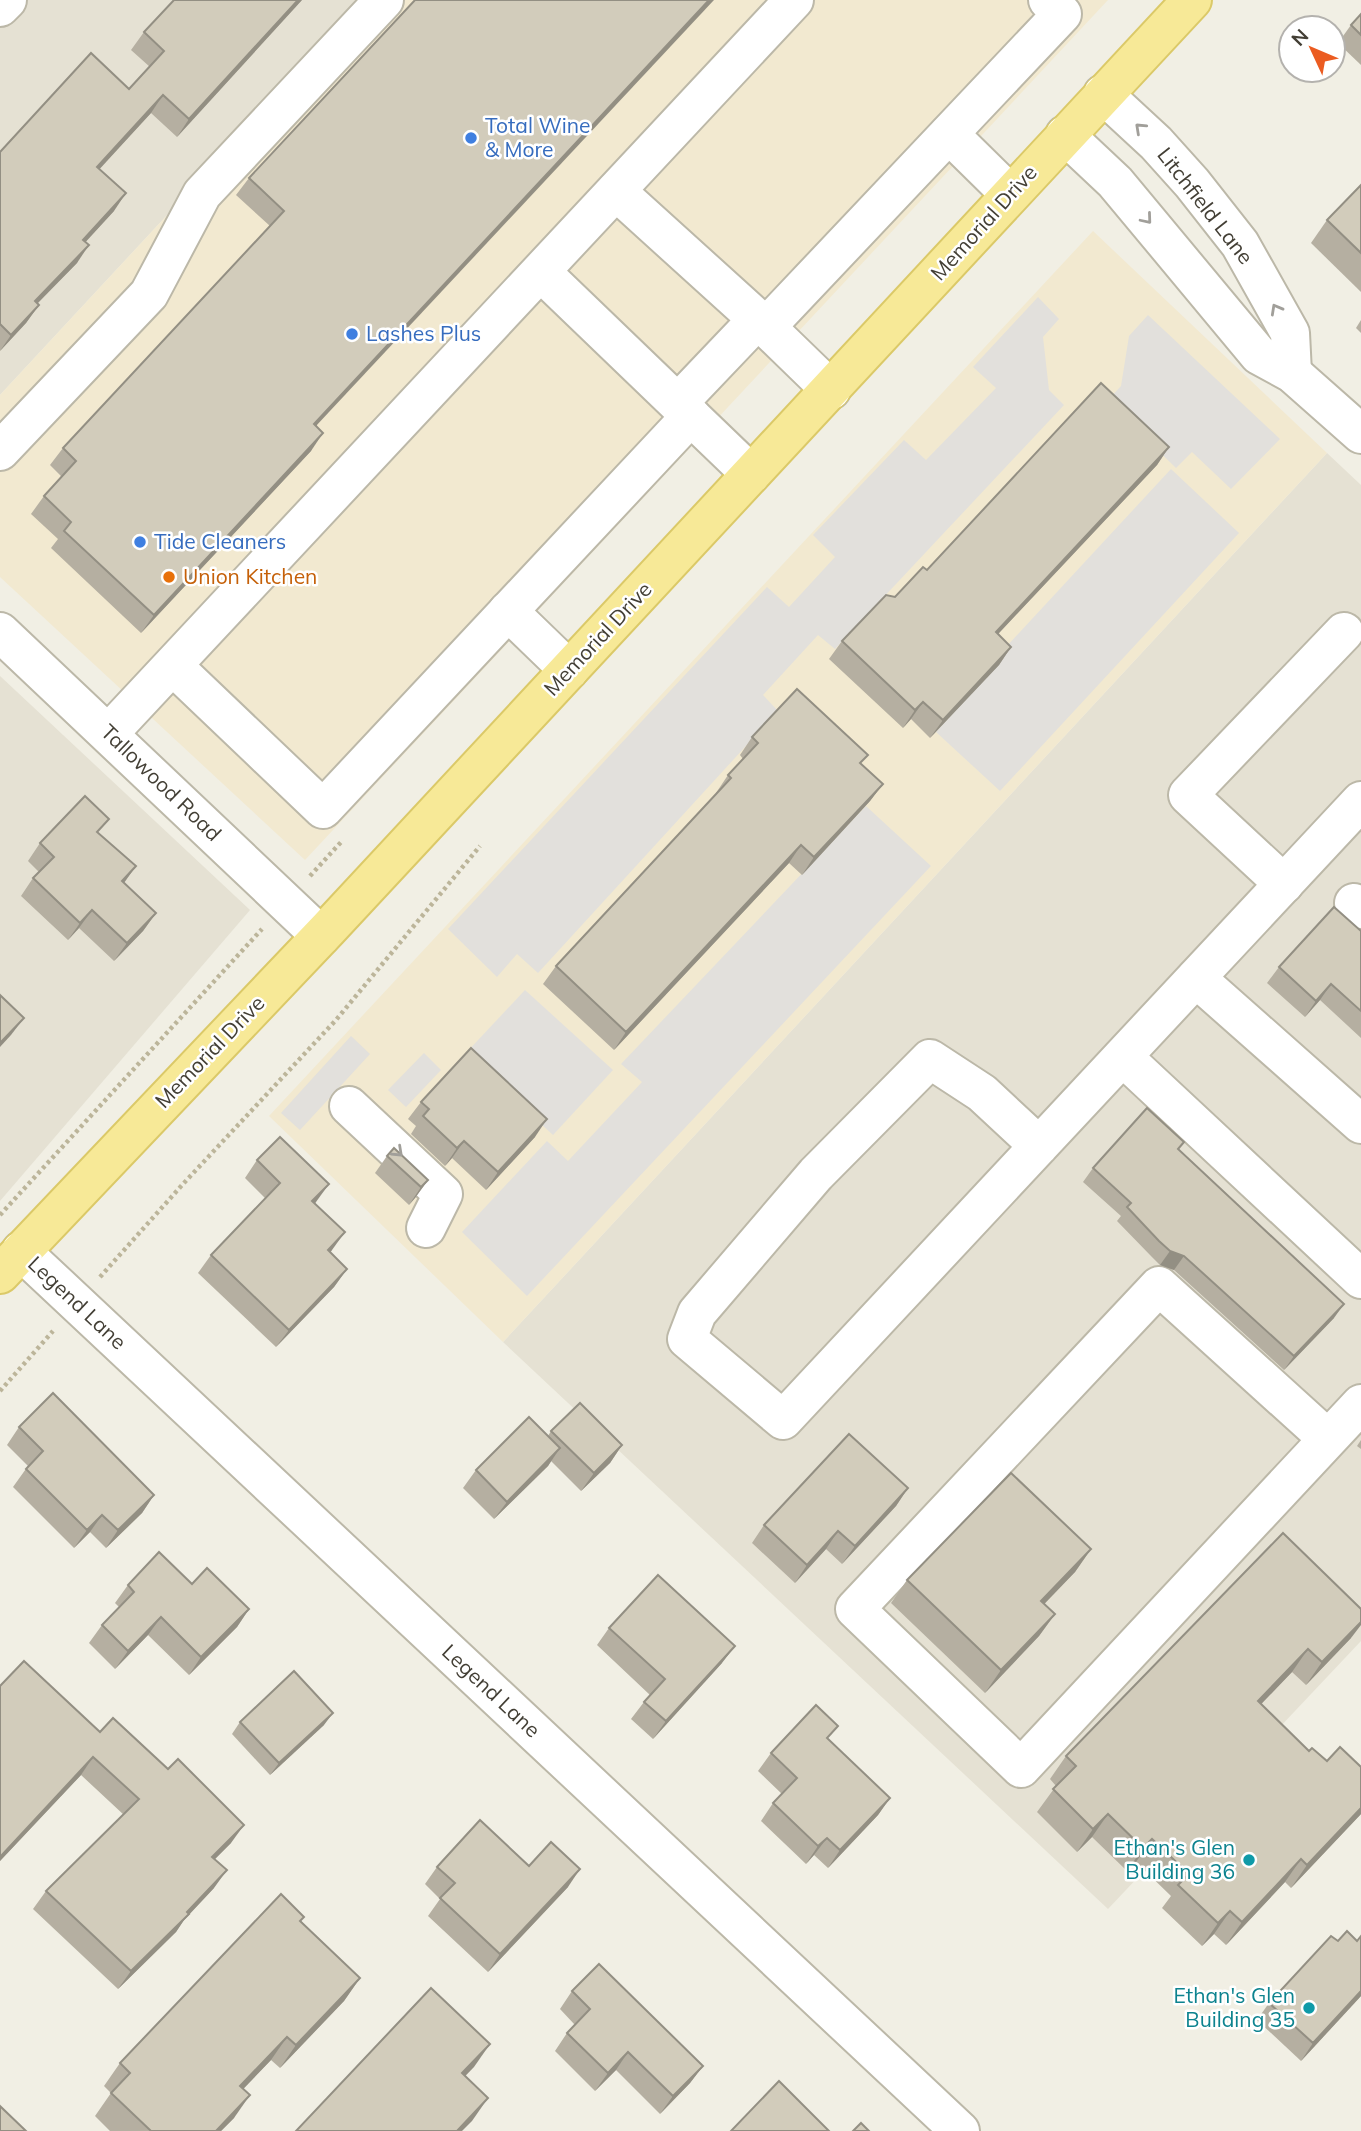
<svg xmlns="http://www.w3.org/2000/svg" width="1361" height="2131" viewBox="0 0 1361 2131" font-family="Mulish,sans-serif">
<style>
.residential{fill:#e5e1d3}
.commercial{fill:#f2e9d0}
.parking{fill:#e2e0dc}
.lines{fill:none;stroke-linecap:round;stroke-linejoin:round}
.minor-casing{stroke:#bcb8a8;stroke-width:42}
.major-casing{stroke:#dbc968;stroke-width:42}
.path{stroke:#bcb59a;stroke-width:4.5;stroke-dasharray:3.5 3.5;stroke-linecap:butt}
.minor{stroke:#fff;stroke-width:38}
.major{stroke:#f7e997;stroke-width:38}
.wall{fill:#b5afa1}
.shaded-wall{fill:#938f83}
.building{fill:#d2ccbb;stroke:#938f83;stroke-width:2}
.oneway{stroke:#a19f9a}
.shop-dot{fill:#3f7fe0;stroke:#fff;stroke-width:2.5}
.food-dot{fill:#e8710a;stroke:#fff;stroke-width:2.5}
.culture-dot{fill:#0f9aa8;stroke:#fff;stroke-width:2.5}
.labels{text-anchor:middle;stroke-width:5;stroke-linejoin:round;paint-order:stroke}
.shop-label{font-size:21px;fill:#366cbe;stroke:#fff;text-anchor:start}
.street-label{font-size:21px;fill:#433f35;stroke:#fff}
.food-label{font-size:21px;fill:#c56008;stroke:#fff;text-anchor:start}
.culture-label{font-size:21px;fill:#0d838f;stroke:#fff;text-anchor:end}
</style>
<rect width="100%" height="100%" fill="#f1efe4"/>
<g class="residential">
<path d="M0,0H367L0,395Z"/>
<path d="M1327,453L1361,485V1641L1108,1909L503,1342Z"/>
<path d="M0,676L250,910L0,1201Z"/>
</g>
<g class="commercial">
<path d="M367,0H1108L305,860L0,577V395Z"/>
<path d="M1093,231L1327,453L503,1342L269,1116Z"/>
</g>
<g class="parking">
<path d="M1038,297L1059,319L1043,337L1049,390L1064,405L835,649L818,635L763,695L778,711L538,973L517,954L497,977L448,929L767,587L789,607L835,557L813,535L904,440L926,460L996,388L973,367Z"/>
<path d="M1148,315L1280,439L1231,489L1192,452L1176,468L1107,401L1121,386L1129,336Z"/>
<path d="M1171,469L1239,533L1000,791L936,732L997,664L994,660Z"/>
<path d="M866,806L931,866L527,1296L462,1232L547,1141L568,1161L642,1082L621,1064Z"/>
<path d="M525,990L613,1070L553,1135L465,1054Z"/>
<path d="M351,1036L370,1054L300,1130L281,1113Z"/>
<path d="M424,1053L441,1070L406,1107L388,1090Z"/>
</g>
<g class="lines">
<defs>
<g id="minor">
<path d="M0,7L7,0"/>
<path d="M1103,94L1156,143L1192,183L1240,244L1290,333L1292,373"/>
<path d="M949,134L1010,194"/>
<path d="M1065,135L1115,182L1259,355L1292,373L1361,434"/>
<path d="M616,191L766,327L831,390"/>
<path d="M541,272L751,474"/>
<path d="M766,327L1062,14L1048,0"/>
<path d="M678,403L757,320"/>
<path d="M0,451L149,294L202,194L384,0"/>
<path d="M508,611L569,670"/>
<path d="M0,632L321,936"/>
<path d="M173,666L323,809L691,416"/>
<path d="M109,733L794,0"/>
<path d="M1284,884L1188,795L1344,632"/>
<path d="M1354,903L1361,909"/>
<path d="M1196,978L1361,1124"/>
<path d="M1123,1057L1361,1279"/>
<path d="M349,1106L443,1194L426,1228"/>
<path d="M1039,1146L982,1093L930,1059L816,1174L697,1313L687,1339L783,1420L1361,801"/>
<path d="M21,1251L960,2131"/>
<path d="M1328,1439L1159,1286L855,1609L1021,1768L1361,1404"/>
</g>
<path id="major" d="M0,1274L328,929L1192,0"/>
</defs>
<use href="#minor" class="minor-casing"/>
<use href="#major" class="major-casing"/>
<g class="path">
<path d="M310,876L342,841"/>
<path d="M0,1215L262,929"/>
<path d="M100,1277L183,1184L336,1020L480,846"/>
<path d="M0,1391L53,1331"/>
</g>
<use href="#minor" class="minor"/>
<use href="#major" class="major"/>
</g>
<g class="wall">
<path d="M302,0L177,137L151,113L99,169L114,211L85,242L77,263L37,304L39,305L26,323L0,351V152L129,89L150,67L131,50L144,32Z"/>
<path d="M415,0L311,451L141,633L51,548L58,539L31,514L44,496L62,477L50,465L63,448L270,226L236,195L249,178Z"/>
<path d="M1361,14V65L1338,43L1351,25Z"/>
<path d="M1361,185V292L1311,243L1327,220Z"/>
<path d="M1361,320V333L1356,328Z"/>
<path d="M1169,447L1157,465L998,634L1011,647L999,665L930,738L911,719L903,728L829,659L842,641L927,570Z"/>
<path d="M752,737L861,764L883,784L870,801L802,875L789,863L614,1050L543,984L556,966L716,794V793L728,775L743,759L740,755Z"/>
<path d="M99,834L136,866L124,883L156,913L143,931L114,961L79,928L68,940L21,896L33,878L39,872L28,861L40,843Z"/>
<path d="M1361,931V1038L1320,1000L1305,1017L1267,983L1279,967Z"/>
<path d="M421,1102L535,1137L486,1190L452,1158L445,1166L411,1134L416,1126L408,1119Z"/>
<path d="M1179,1150L1334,1318L1284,1370L1174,1270L1160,1265L1150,1255L1117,1221L1121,1216L1083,1182L1093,1168Z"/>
<path d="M387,1156L428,1180L415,1198L409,1205L375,1173Z"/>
<path d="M257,1160L316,1202L314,1204L332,1250L330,1253L347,1269L334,1287L276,1347L198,1273L211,1255L265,1198L245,1178Z"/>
<path d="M19,1427L154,1495L142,1513L106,1548L90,1532L74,1548L13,1487L28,1466L7,1445Z"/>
<path d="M551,1431L622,1445L610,1463L581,1491L551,1461L548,1466L494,1519L463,1488L476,1470L548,1436Z"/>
<path d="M1361,1440V1449L1357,1446Z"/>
<path d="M908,1488L896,1506L842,1564L826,1549L795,1583L752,1543L764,1525Z"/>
<path d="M1283,1533L1351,1638L1306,1685L1292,1672L1261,1704L1361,1814L1291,1888L1285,1882L1226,1945L1214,1934L1202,1946L1162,1908L1171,1896L1136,1862L1127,1871L1092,1837L1077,1852L1037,1812L1056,1786L1050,1779L1066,1756Z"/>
<path d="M1091,1549L1075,1572L1044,1604L1055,1614L1039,1636L985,1693L891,1603L907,1580Z"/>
<path d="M192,1584L249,1609L237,1627L189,1675L148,1635L115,1669L89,1643L102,1625L119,1607L115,1603L128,1585Z"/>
<path d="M609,1628L722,1663L653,1739L631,1719L644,1702L650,1695L597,1645Z"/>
<path d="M0,1686L100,1732L231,1843L215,1859L214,1888L184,1920L176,1932L118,1989L33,1909L46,1891L124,1815L81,1775L0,1861Z"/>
<path d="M240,1722L324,1725L270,1775L232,1734Z"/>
<path d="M828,1739L890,1798L878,1815L828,1868L814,1855L806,1864L761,1821L773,1803L782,1794L758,1771L771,1753Z"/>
<path d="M529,1866L568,1887L488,1972L428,1916L440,1899L425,1884L437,1867Z"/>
<path d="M301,1921L360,1978L344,2001L280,2068L271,2060L243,2089L234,2118L221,2131H110L95,2116L111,2093L104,2086L120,2063Z"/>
<path d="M572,1991L703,2066L690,2083L660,2114L616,2070L595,2091L555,2051L567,2033L575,2025L560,2009Z"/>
<path d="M1361,1996L1301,2061L1257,2020L1269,2003Z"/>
</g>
<g class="shaded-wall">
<path d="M298,0H302L177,137L189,119Z"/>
<path d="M709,0H714L301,442L314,424Z"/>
<path d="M163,95L151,113L85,185L97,167Z"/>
<path d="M126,193L114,211L71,258L83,240Z"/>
<path d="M89,245L77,263L22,319L35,301Z"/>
<path d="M39,305L26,323L0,351L11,335Z"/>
<path d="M323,433L311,451L141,633L154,615Z"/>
<path d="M1169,447L1157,465L983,650L996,632Z"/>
<path d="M1011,647L999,665L930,738L943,720Z"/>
<path d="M923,702L911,719L903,728L915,710Z"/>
<path d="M883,784L870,801L802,875L814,857Z"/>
<path d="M801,845L789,863L614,1050L626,1032Z"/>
<path d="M136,866L123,884L122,881Z"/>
<path d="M92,910L79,928L68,940L80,923Z"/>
<path d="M156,913L143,931L114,961L127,943Z"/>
<path d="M1331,984L1320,1000L1305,1017L1316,1001Z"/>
<path d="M24,1018L11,1035L0,1047V1043Z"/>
<path d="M547,1119L535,1137L486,1190L498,1172Z"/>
<path d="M464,1141L452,1158L445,1166L457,1148Z"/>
<path d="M428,1180L415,1198L409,1205L421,1187Z"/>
<path d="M329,1184L316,1202L300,1219L312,1201Z"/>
<path d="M345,1232L332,1250L315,1268L328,1250Z"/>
<path d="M1170,1251L1184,1256L1174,1270L1160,1265Z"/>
<path d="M347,1269L334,1287L276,1347L289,1330Z"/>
<path d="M1344,1304L1334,1318L1284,1370L1294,1356Z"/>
<path d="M622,1445L610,1463L581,1491L594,1473Z"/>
<path d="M560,1448L548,1466L494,1519L507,1502Z"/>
<path d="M908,1488L896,1506L842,1564L855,1546Z"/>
<path d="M154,1495L142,1513L106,1548L118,1530Z"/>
<path d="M102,1515L90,1532L74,1548L87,1530Z"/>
<path d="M838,1531L826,1549L795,1583L807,1565Z"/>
<path d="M1091,1549L1075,1572L1025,1624L1041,1601Z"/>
<path d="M249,1609L237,1627L189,1675L201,1657Z"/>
<path d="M1055,1614L1039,1636L985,1693L1001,1670Z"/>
<path d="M161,1617L148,1635L115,1669L128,1651Z"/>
<path d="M1361,1622V1625L1351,1638L1306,1685L1322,1662Z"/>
<path d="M735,1646L722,1663L653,1739L666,1721Z"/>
<path d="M1308,1649L1292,1672L1242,1724L1258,1701Z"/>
<path d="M333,1713L324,1725L270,1775L279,1763Z"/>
<path d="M93,1757L81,1775L0,1861V1857Z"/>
<path d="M890,1798L878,1815L828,1868L840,1850Z"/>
<path d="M1361,1808V1814L1291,1888L1307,1865Z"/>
<path d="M1108,1814L1092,1837L1077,1852L1093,1829Z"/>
<path d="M244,1825L231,1843L199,1875L212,1857Z"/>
<path d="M827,1838L814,1855L806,1864L818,1846Z"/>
<path d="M1152,1839L1136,1862L1127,1871L1143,1848Z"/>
<path d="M1301,1859L1285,1882L1226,1945L1242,1922Z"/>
<path d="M580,1869L568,1887L488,1972L500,1954Z"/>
<path d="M227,1870L214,1888L184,1920L176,1932L118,1989L131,1971Z"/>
<path d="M1230,1911L1214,1934L1202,1946L1218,1923Z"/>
<path d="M360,1978L344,2001L280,2068L296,2045Z"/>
<path d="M1361,1991V1996L1301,2061L1313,2043Z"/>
<path d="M287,2037L271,2060L224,2109L240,2086Z"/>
<path d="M490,2044L474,2067L446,2096L462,2073Z"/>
<path d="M628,2052L616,2070L595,2091L608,2073Z"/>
<path d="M703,2066L690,2083L660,2114L673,2096Z"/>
<path d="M250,2095L234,2118L221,2131H216Z"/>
<path d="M488,2098L472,2121L462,2131H457Z"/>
</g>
<g class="building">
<path d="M174,0H298L189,119L163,95L97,167L126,193L83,240L89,245L35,301L39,305L11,335L0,324V152L91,53L129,89L164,51L144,32Z"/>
<path d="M415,0H709L314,424L323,433L154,615L64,531L71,522L44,496L76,461L63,448L284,211L249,178Z"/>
<path d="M1361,14V35L1351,25Z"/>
<path d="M1361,185V253L1327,220Z"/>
<path d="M1101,383L1169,447L996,632L1011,647L943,720L923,702L915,710L842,641L886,595L895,597L923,567L927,570Z"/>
<path d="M797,689L868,755L860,763L883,784L814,857L801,845L626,1032L556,966L731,778L728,775L758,743L752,737Z"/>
<path d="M85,796L109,819L97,832L136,866L122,881L156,913L127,943L92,910L80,923L33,878L54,857L40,843Z"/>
<path d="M1334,907L1361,931V1011L1331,984L1316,1001L1279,967Z"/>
<path d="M0,995L24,1018L0,1043Z"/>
<path d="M471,1048L547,1119L498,1172L464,1141L457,1148L423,1116L429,1109L421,1102Z"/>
<path d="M1147,1108L1184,1142L1178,1149L1344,1304L1294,1356L1184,1256L1170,1251L1159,1241L1127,1207L1131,1203L1093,1168Z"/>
<path d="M280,1137L329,1184L312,1201L345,1232L328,1250L347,1269L289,1330L211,1255L280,1183L257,1160Z"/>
<path d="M394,1148L428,1180L421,1187L387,1156Z"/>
<path d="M53,1393L154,1495L118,1530L102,1515L87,1530L26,1469L43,1451L19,1427Z"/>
<path d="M580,1403L622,1445L594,1473L551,1431Z"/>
<path d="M529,1417L560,1448L507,1502L476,1470Z"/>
<path d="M849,1434L908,1488L855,1546L838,1531L807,1565L764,1525Z"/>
<path d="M1011,1473L1091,1549L1041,1601L1055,1614L1001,1670L907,1580Z"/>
<path d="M1283,1533L1361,1609V1622L1322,1662L1308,1649L1258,1701L1309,1751L1312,1748L1327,1761L1340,1747L1361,1767V1808L1307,1865L1301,1859L1242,1922L1230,1911L1218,1923L1178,1885L1189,1874L1152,1839L1143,1848L1108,1814L1093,1829L1053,1789L1076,1766L1066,1756Z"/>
<path d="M159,1552L192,1584L207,1568L249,1609L201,1657L161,1617L128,1651L102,1625L134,1592L128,1585Z"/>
<path d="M658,1575L735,1646L666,1721L644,1702L665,1679L609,1628Z"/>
<path d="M24,1661L100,1732L113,1718L168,1769L178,1759L244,1825L212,1857L227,1870L187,1912L189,1914L131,1971L46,1891L139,1799L93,1757L0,1857V1686Z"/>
<path d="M294,1671L333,1713L279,1763L240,1722Z"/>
<path d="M816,1705L838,1726L827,1738L890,1798L840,1850L827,1838L818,1846L773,1803L797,1778L771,1753Z"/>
<path d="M480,1820L529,1866L551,1842L580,1869L500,1954L440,1898L455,1883L437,1867Z"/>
<path d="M281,1894L304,1917L300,1921L360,1978L296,2045L287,2037L240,2086L250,2095L216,2131H151L111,2093L130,2073L120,2063Z"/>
<path d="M1347,1931L1357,1941L1361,1936V1991L1313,2043L1269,2003L1331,1936L1338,1941Z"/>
<path d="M599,1964L703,2066L673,2096L628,2052L608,2073L567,2033L590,2009L572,1991Z"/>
<path d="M431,1988L490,2044L462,2073L488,2098L457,2131H296Z"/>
<path d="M779,2081L829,2131H731Z"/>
<path d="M0,2106L26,2131H0Z"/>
<path d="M861,2123L869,2131H853Z"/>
</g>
<defs><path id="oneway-chevron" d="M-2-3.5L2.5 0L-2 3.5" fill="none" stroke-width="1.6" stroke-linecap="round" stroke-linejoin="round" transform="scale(1.75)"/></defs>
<g class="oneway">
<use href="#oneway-chevron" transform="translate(1140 128) rotate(-137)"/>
<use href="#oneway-chevron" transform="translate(1147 219) rotate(50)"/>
<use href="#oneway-chevron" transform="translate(1276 309) rotate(-119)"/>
<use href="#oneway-chevron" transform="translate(398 1152) rotate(43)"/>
</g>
<g class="shop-dot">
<circle cx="471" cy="138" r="7"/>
<circle cx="352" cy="334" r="7"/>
<circle cx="140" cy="542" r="7"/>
</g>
<circle class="food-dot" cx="169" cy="577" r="7"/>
<g class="culture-dot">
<circle cx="1249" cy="1860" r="7"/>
<circle cx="1309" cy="2008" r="7"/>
</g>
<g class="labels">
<g class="shop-label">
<text x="485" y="133">Total Wine<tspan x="485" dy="24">&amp; More</tspan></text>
<text x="366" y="341">Lashes Plus</text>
<text x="154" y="549">Tide Cleaners</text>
</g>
<g class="street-label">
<text transform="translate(1205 206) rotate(52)" y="7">Litchfield Lane</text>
<text transform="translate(984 223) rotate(-48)" y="7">Memorial Drive</text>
<text transform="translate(598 639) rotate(-47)" y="7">Memorial Drive</text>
<text transform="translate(161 783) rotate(44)" y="7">Tallowood Road</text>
<text transform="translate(210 1052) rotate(-46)" y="7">Memorial Drive</text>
<text transform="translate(77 1303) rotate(43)" y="7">Legend Lane</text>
<text transform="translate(491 1691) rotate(43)" y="7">Legend Lane</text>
</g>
<g class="food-label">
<text x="183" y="584">Union Kitchen</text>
</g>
<g class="culture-label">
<text x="1235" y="1855">Ethan's Glen<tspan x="1235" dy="24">Building 36</tspan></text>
<text x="1295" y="2003">Ethan's Glen<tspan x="1295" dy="24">Building 35</tspan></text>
</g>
</g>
<g transform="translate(1312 49) rotate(314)"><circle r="33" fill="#ffffff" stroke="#b4b2ae" stroke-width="2"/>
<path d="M0-5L12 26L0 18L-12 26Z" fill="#eb5c21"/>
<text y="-10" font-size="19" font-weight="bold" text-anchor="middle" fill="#433f35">N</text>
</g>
</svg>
